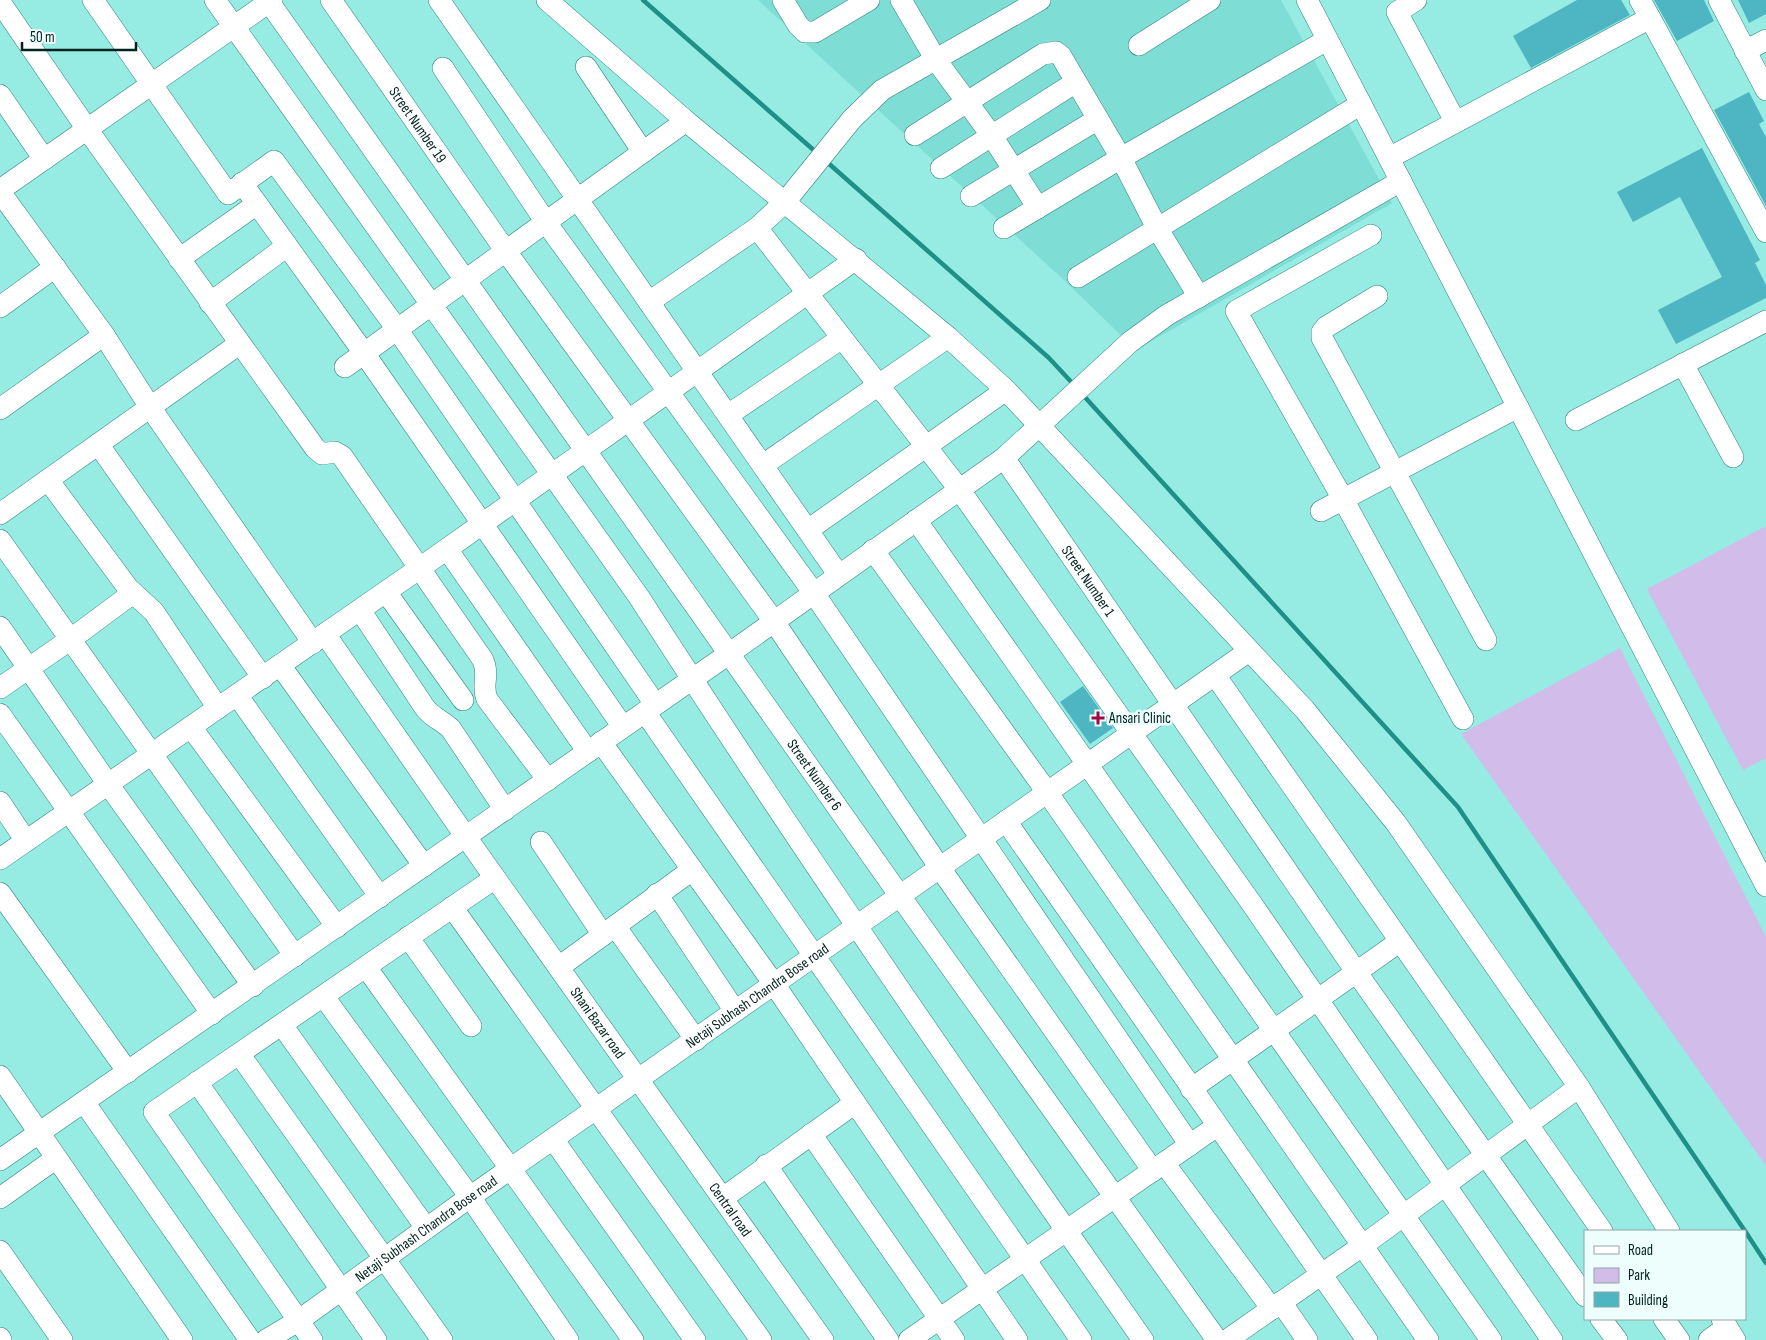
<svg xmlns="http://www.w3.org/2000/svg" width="1766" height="1340" viewBox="0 0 1766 1340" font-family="'Sofia Sans Condensed',sans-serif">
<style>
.built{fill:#7eded5}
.green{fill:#d2bce9}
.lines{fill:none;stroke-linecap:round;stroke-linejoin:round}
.stream{stroke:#1e9088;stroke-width:4.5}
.building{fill:#4eb5c3}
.minor-casing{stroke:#2b857d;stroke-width:22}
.minor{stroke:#fff;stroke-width:21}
.poi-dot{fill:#a20746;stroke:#eefefc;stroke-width:2}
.labels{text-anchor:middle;stroke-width:5;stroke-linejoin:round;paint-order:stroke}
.street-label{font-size:15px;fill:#002320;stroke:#eefefc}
.poi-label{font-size:15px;fill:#002320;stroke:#eefefc;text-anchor:start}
</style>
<rect width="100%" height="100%" fill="#96ece3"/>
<path class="built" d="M758,0H1281L1392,203L1136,350L1065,281Z"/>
<g class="green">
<path d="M1766,526V758L1743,770L1647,589Z"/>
<path d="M1620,648L1766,937V1166L1461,734Z"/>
</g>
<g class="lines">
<g class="stream">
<path d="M643,0L817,153"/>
<path d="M827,162L1049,358L1075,386"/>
<path d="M1082,394L1458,807L1745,1231"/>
<path d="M1745,1231L1766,1263"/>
</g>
</g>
<g class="building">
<path d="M1577,0H1621L1630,15L1531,68L1513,36Z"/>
<path d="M1654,0H1704L1714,21L1677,41Z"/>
<path d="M1738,0H1766V14L1749,23Z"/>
<path d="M1749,92L1764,121L1759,124L1766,137V206L1714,110Z"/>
<path d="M1702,148L1760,260L1755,263L1766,285V298L1676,344L1658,310L1722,277L1680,197L1633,222L1617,192Z"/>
<path d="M1083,686L1113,728L1090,744L1060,702Z"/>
</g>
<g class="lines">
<defs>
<g id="minor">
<path d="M93,0L228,194L274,161L397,329L655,704"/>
<path d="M215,0L639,597C801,849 971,1095 1143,1340"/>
<path id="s1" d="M331,0L505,250L773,620L940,868L1153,1171"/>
<path d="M439,0L838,574"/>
<path d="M547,0L686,121L948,337L1006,390L1305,710L1396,823L1579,1087L1669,1231"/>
<path d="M783,0L798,25L805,32H815L869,0"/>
<path d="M901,0L936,60L992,136L1038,208"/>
<path d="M1307,0L1766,886"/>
<path d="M1416,0L1397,12L1455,121"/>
<path d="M1719,0L1766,90"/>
<path d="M0,2L87,129L315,448L322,454L335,452L342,456L483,660C490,676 481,684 487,699L548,780"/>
<path id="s2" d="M269,2L900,896L1217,1340"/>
<path d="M1650,18L1766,232"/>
<path d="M1139,45L1210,0"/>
<path d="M1745,51L1766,40"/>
<path d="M586,67L643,152"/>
<path d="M443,68L545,221L813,592L1190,1145"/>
<path d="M0,95L44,159"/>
<path d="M915,135L1043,54L1056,52L1061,56L1121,158L1157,228L1199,297"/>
<path d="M1389,158L1650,18L1640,0"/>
<path d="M941,168L1076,82"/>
<path d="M242,183L364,353L623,727"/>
<path d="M0,190L272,0"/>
<path d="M0,192L104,335L150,407L313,643"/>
<path d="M971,196L1098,119"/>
<path d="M757,228L959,489L1254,907L1552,1340"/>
<path d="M1004,228L1121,158L1327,40"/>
<path d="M1371,235L1236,311L1343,499L1463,719"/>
<path d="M179,259L257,204"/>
<path d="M1078,277L1361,104"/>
<path d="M1377,296L1326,327L1322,332V338L1486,640"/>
<path d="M649,302L757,228L785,202L852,119L882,90L1040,0"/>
<path d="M210,303L287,246"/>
<path d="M0,307L55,267"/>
<path d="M1683,364L1733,457"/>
<path d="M345,367L686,121"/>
<path d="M0,409L104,335"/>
<path d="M728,415L842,338"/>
<path d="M1576,420L1766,321"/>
<path d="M98,444L263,678"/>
<path id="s3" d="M1004,458L1357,973L1585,1296"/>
<path d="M763,465L948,337"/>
<path d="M48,480L128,588L154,612L218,708"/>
<path d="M1321,511L1518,407"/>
<path d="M0,514L239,344"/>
<path d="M916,520L1491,1340"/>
<path d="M808,530L1006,390"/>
<path d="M0,540L295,956"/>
<path d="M447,549L588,752"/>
<path d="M873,550L1047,792L1428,1340"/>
<path d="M386,592L463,700"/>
<path d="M360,610L425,708C434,719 442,720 451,729L505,810"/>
<path d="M0,627L108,784L253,986"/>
<path id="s4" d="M325,634L466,837L823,1340"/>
<path d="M280,665L424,866"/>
<path d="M1215,675L1602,1231"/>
<path d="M0,688L71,639L133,593"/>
<path d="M237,695L380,897"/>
<path d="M645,712L1081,1340"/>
<path d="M0,714L212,1014"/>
<path d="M191,727L337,927"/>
<path d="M601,742L774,984L1017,1340"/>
<path d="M0,802L26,841"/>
<path d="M1006,821L1367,1340"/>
<path d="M541,842L603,935"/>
<path d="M0,859L420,568L856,259"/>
<path d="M0,893L128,1072"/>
<path d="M657,894L735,1011"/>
<path d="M452,907L761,1340"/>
<path d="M615,926L696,1040"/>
<path d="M408,937L471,1026"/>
<path d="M366,967L633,1340"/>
<path d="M559,967L692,870"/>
<path d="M324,997L470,1197L568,1340"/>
<path d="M282,1025L426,1228"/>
<path d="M240,1055L442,1340"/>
<path d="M0,1076L182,1340"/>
<path d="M197,1082L376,1340"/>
<path d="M1191,1089L1399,942"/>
<path d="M84,1102L250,1340"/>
<path d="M811,1134L954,1340"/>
<path d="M553,1139L695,1340"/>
<path d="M0,1160L730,653L1004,458L1130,342L1167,315L1401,181"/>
<path d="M1164,1163L1272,1309"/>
<path d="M766,1165L888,1340"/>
<path d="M0,1198L55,1159"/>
<path d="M723,1198L855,1103"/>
<path d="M0,1251L62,1340"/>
<path d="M1281,1302L1307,1340"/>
<path d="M1601,1319L1617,1340"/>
<path d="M1664,1319L1679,1340"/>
<path d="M1722,1319L1735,1340"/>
<path d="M0,1338L1,1340"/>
<path id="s5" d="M266,1340L298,1321L470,1197L1249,651"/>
<path d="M312,1340L154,1112L495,878"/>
<path d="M909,1340L1217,1126"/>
<path d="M1227,1340L1362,1246L1579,1087"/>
<path d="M1709,1340L1727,1327"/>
</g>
</defs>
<use href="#minor" class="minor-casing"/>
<use href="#minor" class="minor"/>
</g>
<path class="poi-dot" d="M1095.5 710.5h5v5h5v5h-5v5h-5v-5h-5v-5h5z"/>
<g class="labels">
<g class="street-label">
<text dy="5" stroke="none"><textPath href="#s1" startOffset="152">Street Number 19</textPath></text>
<text dy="5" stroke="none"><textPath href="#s3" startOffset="149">Street Number 1</textPath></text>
<text dy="5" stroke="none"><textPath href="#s2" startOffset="946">Street Number 6</textPath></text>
<text dy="5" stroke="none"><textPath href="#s5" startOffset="600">Netaji Subhash Chandra Bose road</textPath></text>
<text dy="5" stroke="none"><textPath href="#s4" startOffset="475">Shani Bazar road</textPath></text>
<text dy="5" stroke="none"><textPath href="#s4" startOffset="704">Central road</textPath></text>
<text dy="5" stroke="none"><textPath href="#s5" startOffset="195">Netaji Subhash Chandra Bose road</textPath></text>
</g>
<g class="poi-label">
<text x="1109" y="723">Ansari Clinic</text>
</g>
</g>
<rect x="1584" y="1230" width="162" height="90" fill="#eefefc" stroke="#8fa6a4"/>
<rect x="1594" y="1246" width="25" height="8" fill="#ffffff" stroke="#8fa6a4"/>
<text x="1628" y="1255" font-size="15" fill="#002320">Road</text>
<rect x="1594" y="1268" width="25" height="15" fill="#d2bce9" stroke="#8fa6a4"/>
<text x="1628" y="1280" font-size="15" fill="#002320">Park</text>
<rect x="1594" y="1292" width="25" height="15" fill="#4eb5c3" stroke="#8fa6a4"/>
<text x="1628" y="1305" font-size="15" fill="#002320">Building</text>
<path d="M22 42v8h114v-8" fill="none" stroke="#002320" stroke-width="2.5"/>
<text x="30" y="42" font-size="15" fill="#002320" stroke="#eefefc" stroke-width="4" paint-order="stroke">50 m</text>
</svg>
